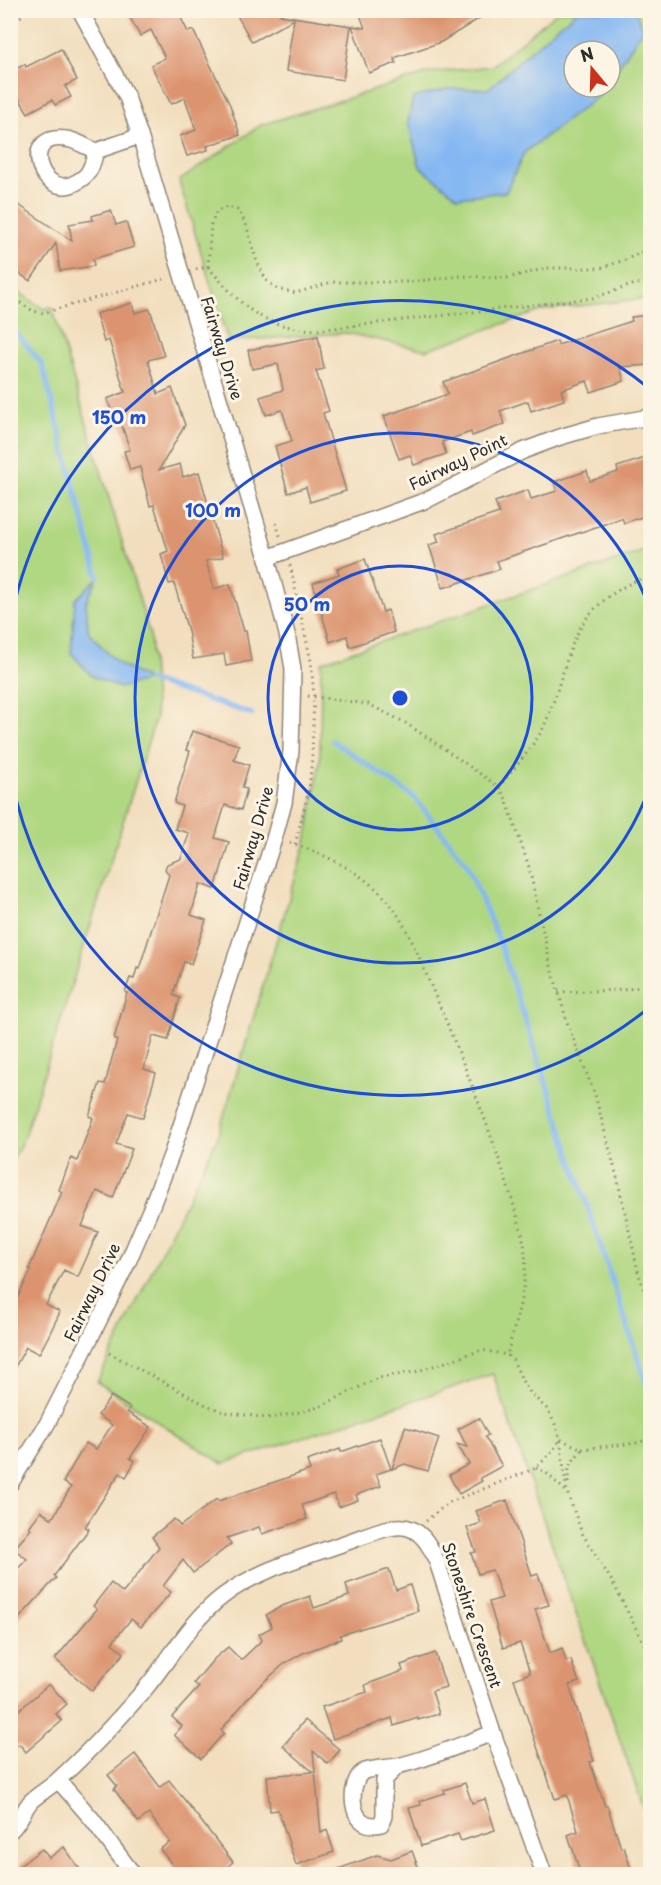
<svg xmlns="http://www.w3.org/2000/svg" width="661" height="1885" viewBox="0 0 661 1885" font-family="'Playpen Sans',sans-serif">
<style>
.green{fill:#b0d781;stroke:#6e8156;stroke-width:1.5;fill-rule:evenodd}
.water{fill:#85b8f2;stroke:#58728e;stroke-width:1.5}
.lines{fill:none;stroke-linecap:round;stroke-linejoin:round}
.stream{stroke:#85b8f2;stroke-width:5}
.building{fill:#dc946f}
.minor-casing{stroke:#8e8474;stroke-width:18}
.path{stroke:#8e8474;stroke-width:3;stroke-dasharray:1.5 4.5;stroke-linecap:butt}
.minor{stroke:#fff;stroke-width:15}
.ring{fill:none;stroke:#1d4ed8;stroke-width:3}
.labels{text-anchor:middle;stroke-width:6;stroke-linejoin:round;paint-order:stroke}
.street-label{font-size:16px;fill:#2b2b2b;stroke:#fcf5e5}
.centre{fill:#1d4ed8;stroke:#fcf5e5;stroke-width:3}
.ring-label{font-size:18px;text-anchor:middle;font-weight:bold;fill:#1d4ed8;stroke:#fcf5e5;stroke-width:6;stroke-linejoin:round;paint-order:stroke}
</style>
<rect width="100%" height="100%" fill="#fcf5e5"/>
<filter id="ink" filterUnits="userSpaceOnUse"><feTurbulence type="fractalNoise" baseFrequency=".0167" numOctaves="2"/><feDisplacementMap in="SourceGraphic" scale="12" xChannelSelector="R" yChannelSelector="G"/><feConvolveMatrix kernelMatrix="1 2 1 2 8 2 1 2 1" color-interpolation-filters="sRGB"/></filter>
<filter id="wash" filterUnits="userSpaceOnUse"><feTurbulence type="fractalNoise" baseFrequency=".008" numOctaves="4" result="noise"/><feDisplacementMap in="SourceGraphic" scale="24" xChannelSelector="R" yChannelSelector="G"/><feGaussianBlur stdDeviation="1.35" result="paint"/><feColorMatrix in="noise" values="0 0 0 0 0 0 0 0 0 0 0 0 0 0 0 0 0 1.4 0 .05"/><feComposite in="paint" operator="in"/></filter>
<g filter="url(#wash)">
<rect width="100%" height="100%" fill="#f2debe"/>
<g class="green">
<path d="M558,11H650V298L544,310L426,350L346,333L228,341L179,181L261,125L429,73L492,66ZM574,51H610V87H574Z"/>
<path d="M11,287L44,309L52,307L150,635L156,717L24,1137L11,1163Z"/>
<path d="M650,549V1827L493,1374L223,1464L97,1382L217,1139L306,842L320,760L321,662Z"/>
</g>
<g class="water">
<path d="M578,11H635L643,29L610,80V51H574V87H605L601,94L524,153L506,192L458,197L420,167L408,122L413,98L448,89H488L556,28Z"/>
<path d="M98,577L86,602L88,631L108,654L121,665L148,680L120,688L92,676L71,653L75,600Z"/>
</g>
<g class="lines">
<g class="stream">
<path d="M10,325L42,364L98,577"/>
<path d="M148,680L252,714"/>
<path d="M333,741L414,797L467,864L499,941L650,1394"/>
</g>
</g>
<g id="blocks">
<g class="building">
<path d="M126,10H177L188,32L193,30L230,105L240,135L207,146L208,150L187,156L180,136L196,130L185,98L171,104L151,65L165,58L151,30L140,36Z"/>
<path d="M234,10H288L280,15L351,26L343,80L286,71L294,19L252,42Z"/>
<path d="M373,10H493L441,42L394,58L396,63L369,73L352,26L365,28L360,15Z"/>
<path d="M61,49L77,80L65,86L71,97L55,105L52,100L28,113L20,100L10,105V72L25,64L26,67Z"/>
<path d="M10,199L72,241L69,224L93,220L92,216L111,210L116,225L126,222L134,247L93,259L94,266L60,271L56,243L30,281L10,267Z"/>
<path d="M132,303L135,313L150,309L164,356L148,360L158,394L172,388L185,425L159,470L180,464L183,477L199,472L223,557L206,561L214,589L230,584L244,631H246L251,661L226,666L224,654L193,659L188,631L174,583L169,584L161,554L168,551L154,505L150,506L140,467L130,470L124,451L130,450L119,417L115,419L107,399L125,392L109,340L104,342L96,314Z"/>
<path d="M651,315V365L620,367L624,381L591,392L587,381L561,390L564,400L531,411L528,401L500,411L505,424L472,436L471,432L442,442L446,454L414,465L410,455L399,459L384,416L448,394L443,382L557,341L558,345L632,321L631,317Z"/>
<path d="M318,336L324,369L316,371L329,411L323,413L346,491L310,502L306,487L288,493L275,446L292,441L282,410L266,415L260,397L283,390L278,364L252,369L248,350Z"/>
<path d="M651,456V514L624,523L622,518L497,561L500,569L443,588L429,545L439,542L436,534L499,513L495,502L528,490L531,499L557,491L554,482L587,471L590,481L618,472L617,467Z"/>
<path d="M365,559L383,612L388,610L394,632L350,647L347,636L330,642L313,583L339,574L337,569Z"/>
<path d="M192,731L239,745L234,760L249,765L242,788L247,789L241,810L225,805L215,838L229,842L215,889L200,884L191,915L206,920L191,964L184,962L173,995L180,998L168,1040L153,1036L144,1069L156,1073L143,1118L128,1113L116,1144L132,1149L113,1198L97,1191L82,1226L98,1232L78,1277L64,1270L46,1305L60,1312L49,1335L39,1354L26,1347L10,1376V1307H13L31,1270L29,1269L62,1192L59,1190L71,1158L77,1161L93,1118L89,1116L100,1083L105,1084L117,1040L114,1039L127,993L125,992L130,978L134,979L137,968L139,969L169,875L165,869L167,864L181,859L189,833L175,829L182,806L174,803L190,751L186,750Z"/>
<path d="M111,1396L130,1408L127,1412L151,1427L130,1458L135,1461L126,1477L120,1473L113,1483L85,1527L89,1529L54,1576L56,1578L10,1628V1577L27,1559L14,1549L31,1529L29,1527L41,1511L52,1519L71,1487L63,1482L86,1443L96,1449L112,1425L98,1415Z"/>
<path d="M479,1418L488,1435L485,1437L502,1466L480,1478L482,1481L459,1494L449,1475L469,1464L457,1444L467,1447L458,1429Z"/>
<path d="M405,1427L439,1438L428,1471L405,1464L392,1469Z"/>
<path d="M380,1438L391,1469L376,1474L381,1486L356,1495L358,1500L339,1507L334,1494L302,1505L307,1519L262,1534L259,1527L227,1538L231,1544L193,1573L183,1560L163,1586L171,1592L141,1627L131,1619L112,1643L124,1653L92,1691L55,1659L97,1609L93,1606L111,1583L123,1593L159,1547L152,1537L174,1519L180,1526L217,1499L218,1501L310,1470L307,1461L340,1449L341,1452Z"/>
<path d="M507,1500L532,1576L538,1574L549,1605L535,1609L550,1653L562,1648L566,1661L571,1660L579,1682L569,1685L594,1761L590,1762L605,1806L607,1805L621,1848L624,1847L633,1875H581L568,1835L578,1831L567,1795L555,1799L514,1679L530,1673L520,1643L503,1648L489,1602L502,1598L492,1570L478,1574L471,1553L476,1552L467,1528L481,1523L476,1511Z"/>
<path d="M389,1569L396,1590L410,1585L418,1611L340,1635L341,1639L303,1653L285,1663L254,1691L221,1730L224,1733L201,1759L174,1735L182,1726L172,1717L199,1687L194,1683L214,1659L228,1647L241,1660L262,1640L259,1634L272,1627L266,1615L282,1606L310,1596L314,1608L349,1596L346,1584Z"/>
<path d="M435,1653L446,1687L432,1691L439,1714L418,1720V1718L394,1726L392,1718L333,1739L322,1707L367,1692L365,1685L403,1671L401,1665Z"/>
<path d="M49,1684L67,1704L56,1714L62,1721L26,1752L19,1744L10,1751V1702L18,1711Z"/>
<path d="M305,1720L340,1750L328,1764L313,1751L321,1833L327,1830L334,1852L296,1865L278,1810L270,1811L267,1776L313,1772L283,1746Z"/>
<path d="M135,1754L160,1787L169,1780L233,1862L217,1875H180L160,1849L170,1842L149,1814L138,1822L114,1789L117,1786L108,1775Z"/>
<path d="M465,1783L472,1803L485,1799L495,1830L461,1841L458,1834L421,1846L409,1808L421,1805L420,1801L445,1793L444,1790Z"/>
<path d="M64,1847L84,1875H10V1873L42,1849L49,1858Z"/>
<path d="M412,1851L421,1875H327V1873L377,1855L391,1859Z"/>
</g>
</g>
</g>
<g filter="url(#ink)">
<use href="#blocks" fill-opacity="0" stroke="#8e8474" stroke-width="1.5"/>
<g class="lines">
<defs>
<g id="minor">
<path d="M96,151C94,157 93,164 90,169C88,175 82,179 77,182C42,203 17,132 66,139C76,140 86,147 96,151L140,136"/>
<path d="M267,558L427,500L523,451L560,437L598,426L650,417"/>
<path d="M10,1484L47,1424L74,1371L128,1262L151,1208L172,1153L274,839L284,803L291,751L293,669L287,634L267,558L140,136L127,97L80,10"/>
<path d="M398,1766L384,1780V1816L381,1824C346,1833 348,1777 365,1771C374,1768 386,1768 397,1766C429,1759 462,1744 493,1733"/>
<path d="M58,1780L92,1819L133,1874"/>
<path d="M10,1831C20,1823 23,1810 31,1801C40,1793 51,1787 60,1778C90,1751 118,1720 145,1689C171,1658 190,1621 223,1596C260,1568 310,1556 353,1540C395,1525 417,1513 437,1562L493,1733L544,1874"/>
</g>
</defs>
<use href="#minor" class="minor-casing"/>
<g class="path">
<path d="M10,23L31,10"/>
<path d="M208,267L211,224L217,211L227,207L238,210L246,224L257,262L266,280L277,289L296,293L332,282H410L460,276L507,278L547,268H600L625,260L650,248"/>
<path d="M196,269L208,267C244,308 260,327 317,330L593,298L635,284L650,282"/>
<path d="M10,296L33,311L43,313L167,278"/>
<path d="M276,523L280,536"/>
<path d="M290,565L311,661L314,696L312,757L309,790L295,844"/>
<path d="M308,696L368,704L404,722L446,750L499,787L506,799L529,867L549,959L568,1025L595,1095L617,1177L639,1275L650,1308"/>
<path d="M499,787C512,770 537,743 545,724C558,695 566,652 582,625C597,601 624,584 650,575"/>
<path d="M290,843C324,853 365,874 387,900C409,926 424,971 438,1002C464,1064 489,1126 509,1190C515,1210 523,1231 525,1252C528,1285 515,1322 507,1355"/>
<path d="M558,992L623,990L650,985"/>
<path d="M109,1353L206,1405L224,1412L268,1418L292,1414L319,1407L378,1378L415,1372L482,1350L507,1355L513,1360L523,1382L531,1394L547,1409L555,1424L560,1439L567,1492L582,1533L613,1583L650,1656"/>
<path d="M582,1449L636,1443L650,1439"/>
<path d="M536,1468L545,1472L567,1492"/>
<path d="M426,1521L448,1503L536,1468L552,1452L560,1439L582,1449L569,1466L568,1484"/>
</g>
<use href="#minor" class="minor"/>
</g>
</g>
<g class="ring">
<circle cx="400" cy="698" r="132"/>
<path d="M650 786A265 265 0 1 1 650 610"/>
<path d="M650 1007A397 397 0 0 1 11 777M11 619A397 397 0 0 1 650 389"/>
</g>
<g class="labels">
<g class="street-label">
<text transform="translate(222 348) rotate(73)" y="6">Fairway Drive</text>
<text transform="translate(458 462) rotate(-26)" y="6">Fairway Point</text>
<text transform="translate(253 838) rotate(-74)" y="6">Fairway Drive</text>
<text transform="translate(92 1292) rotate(-64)" y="6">Fairway Drive</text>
<text transform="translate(472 1615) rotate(71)" y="6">Stoneshire Crescent</text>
</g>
</g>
<circle cx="400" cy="698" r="9" class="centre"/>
<g class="ring-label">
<text x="119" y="424">150 m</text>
<text x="213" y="517">100 m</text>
<text x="307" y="611">50 m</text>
</g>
<rect width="661" height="1885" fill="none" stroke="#fcf5e5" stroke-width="36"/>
<g transform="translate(592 69) rotate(341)"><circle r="28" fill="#fcf5e5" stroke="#a8a49b" stroke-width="1.5"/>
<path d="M0-4.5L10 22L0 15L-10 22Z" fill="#c8321e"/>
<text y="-9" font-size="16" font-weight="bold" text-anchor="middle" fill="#2b2b2b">N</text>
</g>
</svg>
